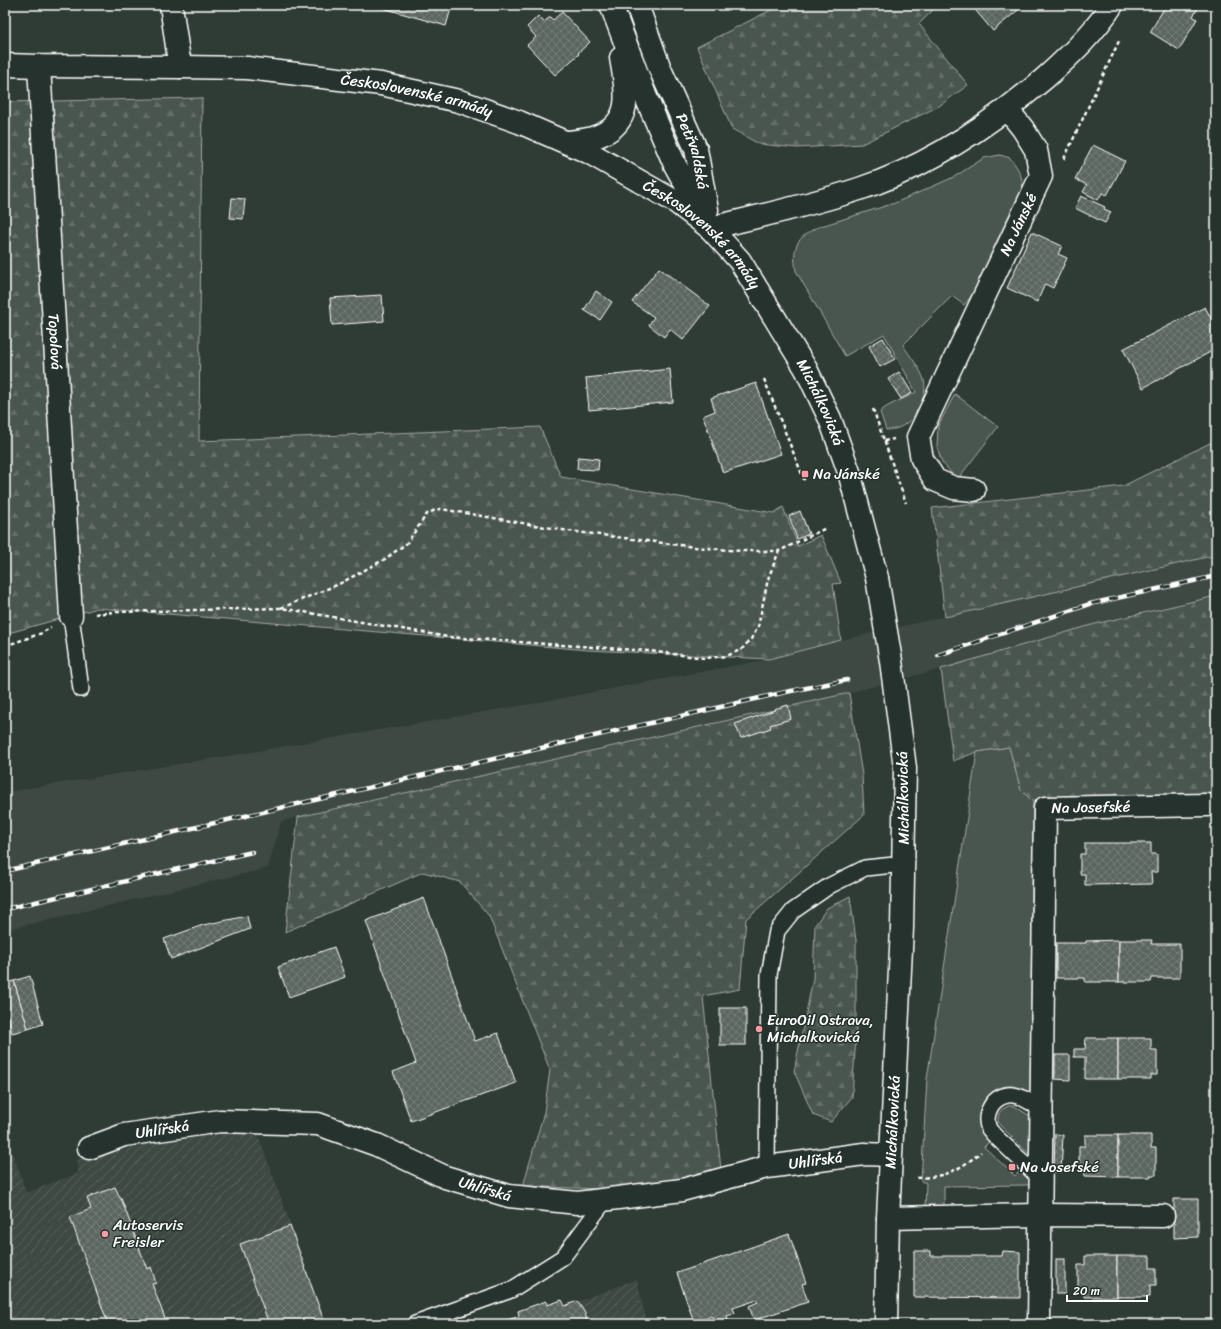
<svg xmlns="http://www.w3.org/2000/svg" width="1221" height="1329" viewBox="0 0 1221 1329" font-family="Sriracha,sans-serif">
<style>
.built{fill:#3c4842}
.industrial{fill:url(#industrial-furrows)}
.green{fill:#4a544f;stroke:#a4aaa7}
.forest{fill:url(#forest-firs);stroke:#a4aaa7}
.building{fill:url(#building-cross-hatch);stroke:#fff}
.lines{fill:none;stroke-linecap:round;stroke-linejoin:round}
.lane-casing{stroke:#fff;stroke-width:18}
.street-casing{stroke:#fff;stroke-width:25}
.secondary-casing{stroke:#fff;stroke-width:25}
.path{stroke:#fff;stroke-width:2.5;stroke-dasharray:4 3;stroke-linecap:butt}
.lane{stroke:#26332d;stroke-width:15}
.street{stroke:#26332d;stroke-width:22}
.secondary{stroke:#26332d;stroke-width:22}
.rail-casing{stroke:#fff;stroke-width:4.5}
.rail{stroke:#26332d;stroke-width:3;stroke-dasharray:9;stroke-linecap:butt}
.secondary-bridge-casing{stroke:#fff;stroke-width:25;stroke-linecap:butt}
.secondary-bridge{stroke:#26332d;stroke-width:22}
.poi-dot{fill:#ff9aa2;stroke:#26332d;stroke-width:1.5}
.labels{text-anchor:middle;stroke-width:3;stroke-linejoin:round;paint-order:stroke}
.street-label{font-size:15px;fill:#fff;stroke:#26332d}
.poi-label{font-size:15px;fill:#fff;stroke:#26332d;text-anchor:start}
</style>
<defs>
<pattern id="industrial-furrows" width="10" height="10" patternUnits="userSpaceOnUse"><rect width="10" height="10" fill="#3c4842"/><path d="M-1 1l2-2M0 10L10 0M9 11l2-2" fill="none" stroke="#59635e"/></pattern>
<pattern id="forest-firs" width="22" height="20" patternUnits="userSpaceOnUse"><rect width="22" height="20" fill="#4a544f"/><path d="M5 1l3.5 6h-7zM16 11l3.5 6h-7z" fill="#656e69"/></pattern>
<pattern id="building-cross-hatch" width="8" height="8" patternUnits="userSpaceOnUse"><rect width="8" height="8" fill="#5b6661"/><path d="M0 0l8 8M0 8l8-8" fill="none" stroke="#747d79"/></pattern>
</defs>
<rect width="100%" height="100%" fill="#2f3b35"/>
<filter id="ink" filterUnits="userSpaceOnUse"><feTurbulence type="fractalNoise" baseFrequency=".025" numOctaves="2"/><feDisplacementMap in="SourceGraphic" scale="8" xChannelSelector="R" yChannelSelector="G"/><feConvolveMatrix kernelMatrix="1 2 1 2 8 2 1 2 1" color-interpolation-filters="sRGB"/></filter>
<g filter="url(#ink)">
<path class="built" d="M1216,555V596L1123,616L941,669L849,693L298,817L281,822L268,868L5,930V792L233,755L530,704L769,659L841,640Z"/>
<g class="industrial">
<path d="M257,1132L327,1324H5V1135L20,1173L26,1193L78,1173L77,1160L145,1144L208,1134Z"/>
<path d="M637,1279L647,1324H497L562,1300L565,1306Z"/>
</g>
<g class="green">
<path d="M619,5H628L684,147L680,151Z"/>
<path d="M1000,155L1010,158C1021,172 1022,175 1023,193L977,289L964,305L952,296L903,345C909,355 921,369 924,380C929,402 910,431 886,430L880,412C887,404 906,399 916,392L884,334L845,356L796,271C792,247 796,238 818,227L895,203L954,177L984,158Z"/>
<path d="M955,394L998,427L957,480L942,462L937,447L938,426Z"/>
<path d="M1009,747L1021,790L1033,802L1030,1093C1023,1090 1015,1085 1007,1086C985,1089 974,1113 982,1132C983,1136 987,1139 989,1142L984,1147L1015,1176L1020,1171L1030,1181L1029,1185L944,1186V1208H925L926,1183L921,1181L927,1079L977,752Z"/>
<path d="M1009,1106H1014L1030,1116V1155L999,1124C996,1115 1000,1109 1009,1106Z"/>
</g>
<g class="forest">
<path d="M781,5H938L919,24L968,85L939,106L862,144L797,148L759,144L732,129L697,47Z"/>
<path d="M202,98L199,441L540,427L561,477L774,513L783,507L798,546L821,535L841,583L833,584L841,640L769,659L588,650L98,608L5,634V102Z"/>
<path d="M1216,440V555L945,617L932,508L1123,486Z"/>
<path d="M1216,596V808L1214,799L1033,802L1021,790L1009,747L977,752L953,761L941,669L1095,624Z"/>
<path d="M849,693L862,775L864,815L746,919L740,989L703,996L721,1170L624,1190L523,1186L544,1112L550,1070L489,916L460,882L423,872L285,932L298,817Z"/>
<path d="M850,896L856,940V1036L852,1097L831,1122L813,1115L794,1071L813,979L815,925L827,908Z"/>
</g>
<g class="building">
<path d="M384,5H452L446,26L383,8Z"/>
<path d="M971,5H1024L993,31Z"/>
<path d="M1166,5H1174L1181,9L1184,5H1196L1199,7L1193,16L1197,19L1179,50L1150,32Z"/>
<path d="M562,12L590,42L578,53L579,54L555,75L527,45L536,37L527,27L538,16L544,22L550,17L553,20Z"/>
<path d="M1093,145L1125,161L1107,195L1102,193L1098,200L1083,192L1087,185L1075,179Z"/>
<path d="M1081,196L1105,207L1104,209L1111,212L1105,223L1075,208Z"/>
<path d="M232,198L245,199L243,219L230,218Z"/>
<path d="M1032,232L1062,246L1058,254L1067,258L1053,288L1045,284L1037,302L1007,288Z"/>
<path d="M659,268L710,306L683,340L670,329L664,337L649,325L654,317L632,302Z"/>
<path d="M596,291L612,302L600,320L584,310Z"/>
<path d="M382,295L384,321L332,325L330,298Z"/>
<path d="M1205,307L1216,328V349L1143,388L1123,349Z"/>
<path d="M883,338L895,359L880,367L869,346Z"/>
<path d="M670,369L673,402L589,410L586,378Z"/>
<path d="M899,372L912,393L901,399L888,379Z"/>
<path d="M756,383L781,454L723,473L703,416L715,411L711,398Z"/>
<path d="M578,457L599,459L598,470L577,469Z"/>
<path d="M800,511L809,534L797,539L789,516Z"/>
<path d="M788,705L791,719L770,725L771,728L741,738L735,724L775,710L774,709Z"/>
<path d="M1085,843H1151V854H1157V872H1151L1152,884L1085,885V874H1080V854H1085Z"/>
<path d="M424,898L475,1041L498,1033L516,1083L411,1121L393,1072L416,1063L366,921Z"/>
<path d="M247,916L250,929L171,959L164,939L203,925Z"/>
<path d="M1119,940V982H1085V978H1056V943H1086V941Z"/>
<path d="M1119,940H1152L1151,944H1180V978H1152L1151,982H1119Z"/>
<path d="M334,947L345,977L289,997L278,967Z"/>
<path d="M30,976L43,1024L28,1029L14,981Z"/>
<path d="M14,981L28,1029L12,1033L5,1007V983Z"/>
<rect x="720" y="1008" width="26" height="37"/>
<path d="M1086,1038H1118V1079H1085V1057H1074V1049H1085Z"/>
<path d="M1118,1038H1151V1050H1157V1075H1151V1079H1118Z"/>
<path d="M1055,1055H1070V1080L1055,1079Z"/>
<path d="M1055,1134L1063,1135L1061,1172H1054Z"/>
<path d="M1085,1135H1118V1177L1085,1176L1084,1166H1079V1146H1085Z"/>
<path d="M1118,1135H1151V1148H1156V1175H1150L1151,1177H1118Z"/>
<path d="M115,1187L120,1198H121L147,1269L151,1267L156,1283L152,1284L167,1324H108L70,1217L91,1209L87,1198Z"/>
<path d="M1174,1199H1198V1237L1174,1238Z"/>
<path d="M290,1226L325,1324H269L240,1244Z"/>
<path d="M789,1234L806,1283L802,1284L808,1302L754,1320L749,1306L758,1302L757,1300L733,1308L735,1313L727,1316L728,1321L715,1324L712,1316L694,1322L677,1273Z"/>
<path d="M914,1251H931V1256H1002L1003,1251L1020,1252V1298L914,1297Z"/>
<path d="M1085,1256H1117V1297H1084V1289H1078V1265H1085Z"/>
<path d="M1117,1256H1150V1268H1156V1285H1150V1297H1117Z"/>
<rect x="1056" y="1259" width="9" height="35"/>
<path d="M562,1300L565,1306L577,1301L585,1313L588,1324H497L519,1316L518,1311L546,1301L547,1305Z"/>
<path d="M51,1318L53,1324H36Z"/>
</g>
<g class="lines">
<defs>
<g id="lane">
<path d="M71,616L81,689"/>
<path d="M767,1167L769,975L777,931L793,911L829,886L865,868L904,864"/>
<path d="M1041,1179L995,1136C993,1134 991,1131 989,1129C983,1115 992,1097 1008,1095C1019,1093 1033,1104 1042,1110"/>
<path d="M415,1324L511,1290L563,1257L606,1199"/>
</g>
<g id="street">
<path d="M171,5L180,67"/>
<path d="M611,5L645,95L675,165L710,228"/>
<path id="s1" d="M637,5L660,69L696,149L707,210"/>
<path id="s2" d="M39,66L71,616"/>
<path d="M567,142C577,141 589,140 598,136C635,122 626,88 621,58"/>
<path d="M710,228C760,216 811,205 859,189C928,167 991,124 1045,78C1070,56 1094,33 1112,5"/>
<path id="s3" d="M974,490L954,488L935,480L922,459L918,437L1041,176L1036,150L1023,129L1007,109"/>
<path id="s4" d="M89,1148L124,1135L220,1121L318,1124L377,1145L445,1177L509,1196L578,1203L682,1190L767,1167L864,1154L890,1155"/>
<path d="M888,1218L1040,1215L1163,1216"/>
<path id="s5" d="M1039,1324L1045,808L1207,805"/>
</g>
<g id="secondary">
<path id="s6" d="M5,65L39,66L180,67L247,68L381,84L459,101L519,122L588,152L676,202L710,228L740,261L806,369L830,419L849,472L877,578"/>
<path id="s7" d="M886,1324L888,1218L902,928L905,768"/>
</g>
</defs>
<use href="#lane" class="lane-casing"/>
<use href="#street" class="street-casing"/>
<use href="#secondary" class="secondary-casing"/>
<g class="path">
<path d="M1064,159L1119,41"/>
<path d="M764,379L805,482"/>
<path d="M873,409L906,503"/>
<path d="M884,441L894,439"/>
<path d="M281,608L339,584L385,559L407,543L427,514L435,510L441,509L569,531L695,547L741,551H779"/>
<path d="M95,614L115,612L281,608L448,637L649,651L705,658L727,656L742,649L751,639L758,627L768,579L779,551L826,528"/>
<path d="M5,646L42,633L51,627"/>
<path d="M917,1178C946,1177 959,1170 981,1152"/>
</g>
<use href="#lane" class="lane"/>
<use href="#street" class="street"/>
<use href="#secondary" class="secondary"/>
<defs>
<g id="rail">
<path d="M938,655L1090,604L1216,576"/>
<path d="M5,871L786,692L847,680"/>
<path d="M5,909L252,852"/>
</g>
</defs>
<use href="#rail" class="rail-casing"/>
<use href="#rail" class="rail"/>
<defs>
<path id="secondary-bridge" d="M877,578L891,661L905,768"/>
</defs>
<use href="#secondary-bridge" class="secondary-bridge-casing"/>
<use href="#secondary-bridge" class="secondary-bridge"/>
</g>
</g>
<g class="poi-dot">
<rect x="801" y="470" width="8" height="8" rx="2"/>
<circle cx="759" cy="1029" r="4"/>
<rect x="1008" y="1163" width="8" height="8" rx="2"/>
<circle cx="105" cy="1234" r="4"/>
</g>
<g class="labels">
<g class="street-label">
<text dy="5" stroke="none"><textPath href="#s6" startOffset="414">Československé armády</textPath></text>
<text dy="5" stroke="none"><textPath href="#s1" startOffset="157">Petřvaldská</textPath></text>
<text dy="5" stroke="none"><textPath href="#s3" startOffset="323">Na Jánské</textPath></text>
<text dy="5" stroke="none"><textPath href="#s6" startOffset="738">Československé armády</textPath></text>
<text dy="5" stroke="none"><textPath href="#s2" startOffset="276">Topolová</textPath></text>
<text dy="5" stroke="none"><textPath href="#s6" startOffset="947">Michálkovická</textPath></text>
<text transform="translate(903 798) rotate(-91)" y="5">Michálkovická</text>
<text dy="5" stroke="none"><textPath href="#s5" startOffset="562">Na Josefské</textPath></text>
<text dy="5" stroke="none"><textPath href="#s7" startOffset="202">Michálkovická</textPath></text>
<text dy="5" stroke="none"><textPath href="#s4" startOffset="76">Uhlířská</textPath></text>
<text dy="5" stroke="none"><textPath href="#s4" startOffset="748">Uhlířská</textPath></text>
<text dy="5" stroke="none"><textPath href="#s4" startOffset="412">Uhlířská</textPath></text>
</g>
<g class="poi-label">
<text x="813" y="479">Na Jánské</text>
<text x="767" y="1025">EuroOil Ostrava,<tspan x="767" dy="17">Michalkovická</tspan></text>
<text x="1020" y="1172">Na Josefské</text>
<text x="113" y="1230">Autoservis<tspan x="113" dy="17">Freisler</tspan></text>
</g>
</g>
<rect width="1221" height="1329" fill="none" stroke="#26332d" stroke-width="20"/>
<rect x="10" y="10" width="1201" height="1309" fill="none" stroke="#fff" stroke-width="1.5" filter="url(#ink)"/>
<path d="M1067 1295v6h80v-6" fill="none" stroke="#ffffff" stroke-width="2"/>
<text x="1073" y="1295" font-size="12" fill="#ffffff" stroke="#26332d" stroke-width="3" paint-order="stroke">20 m</text>
</svg>
